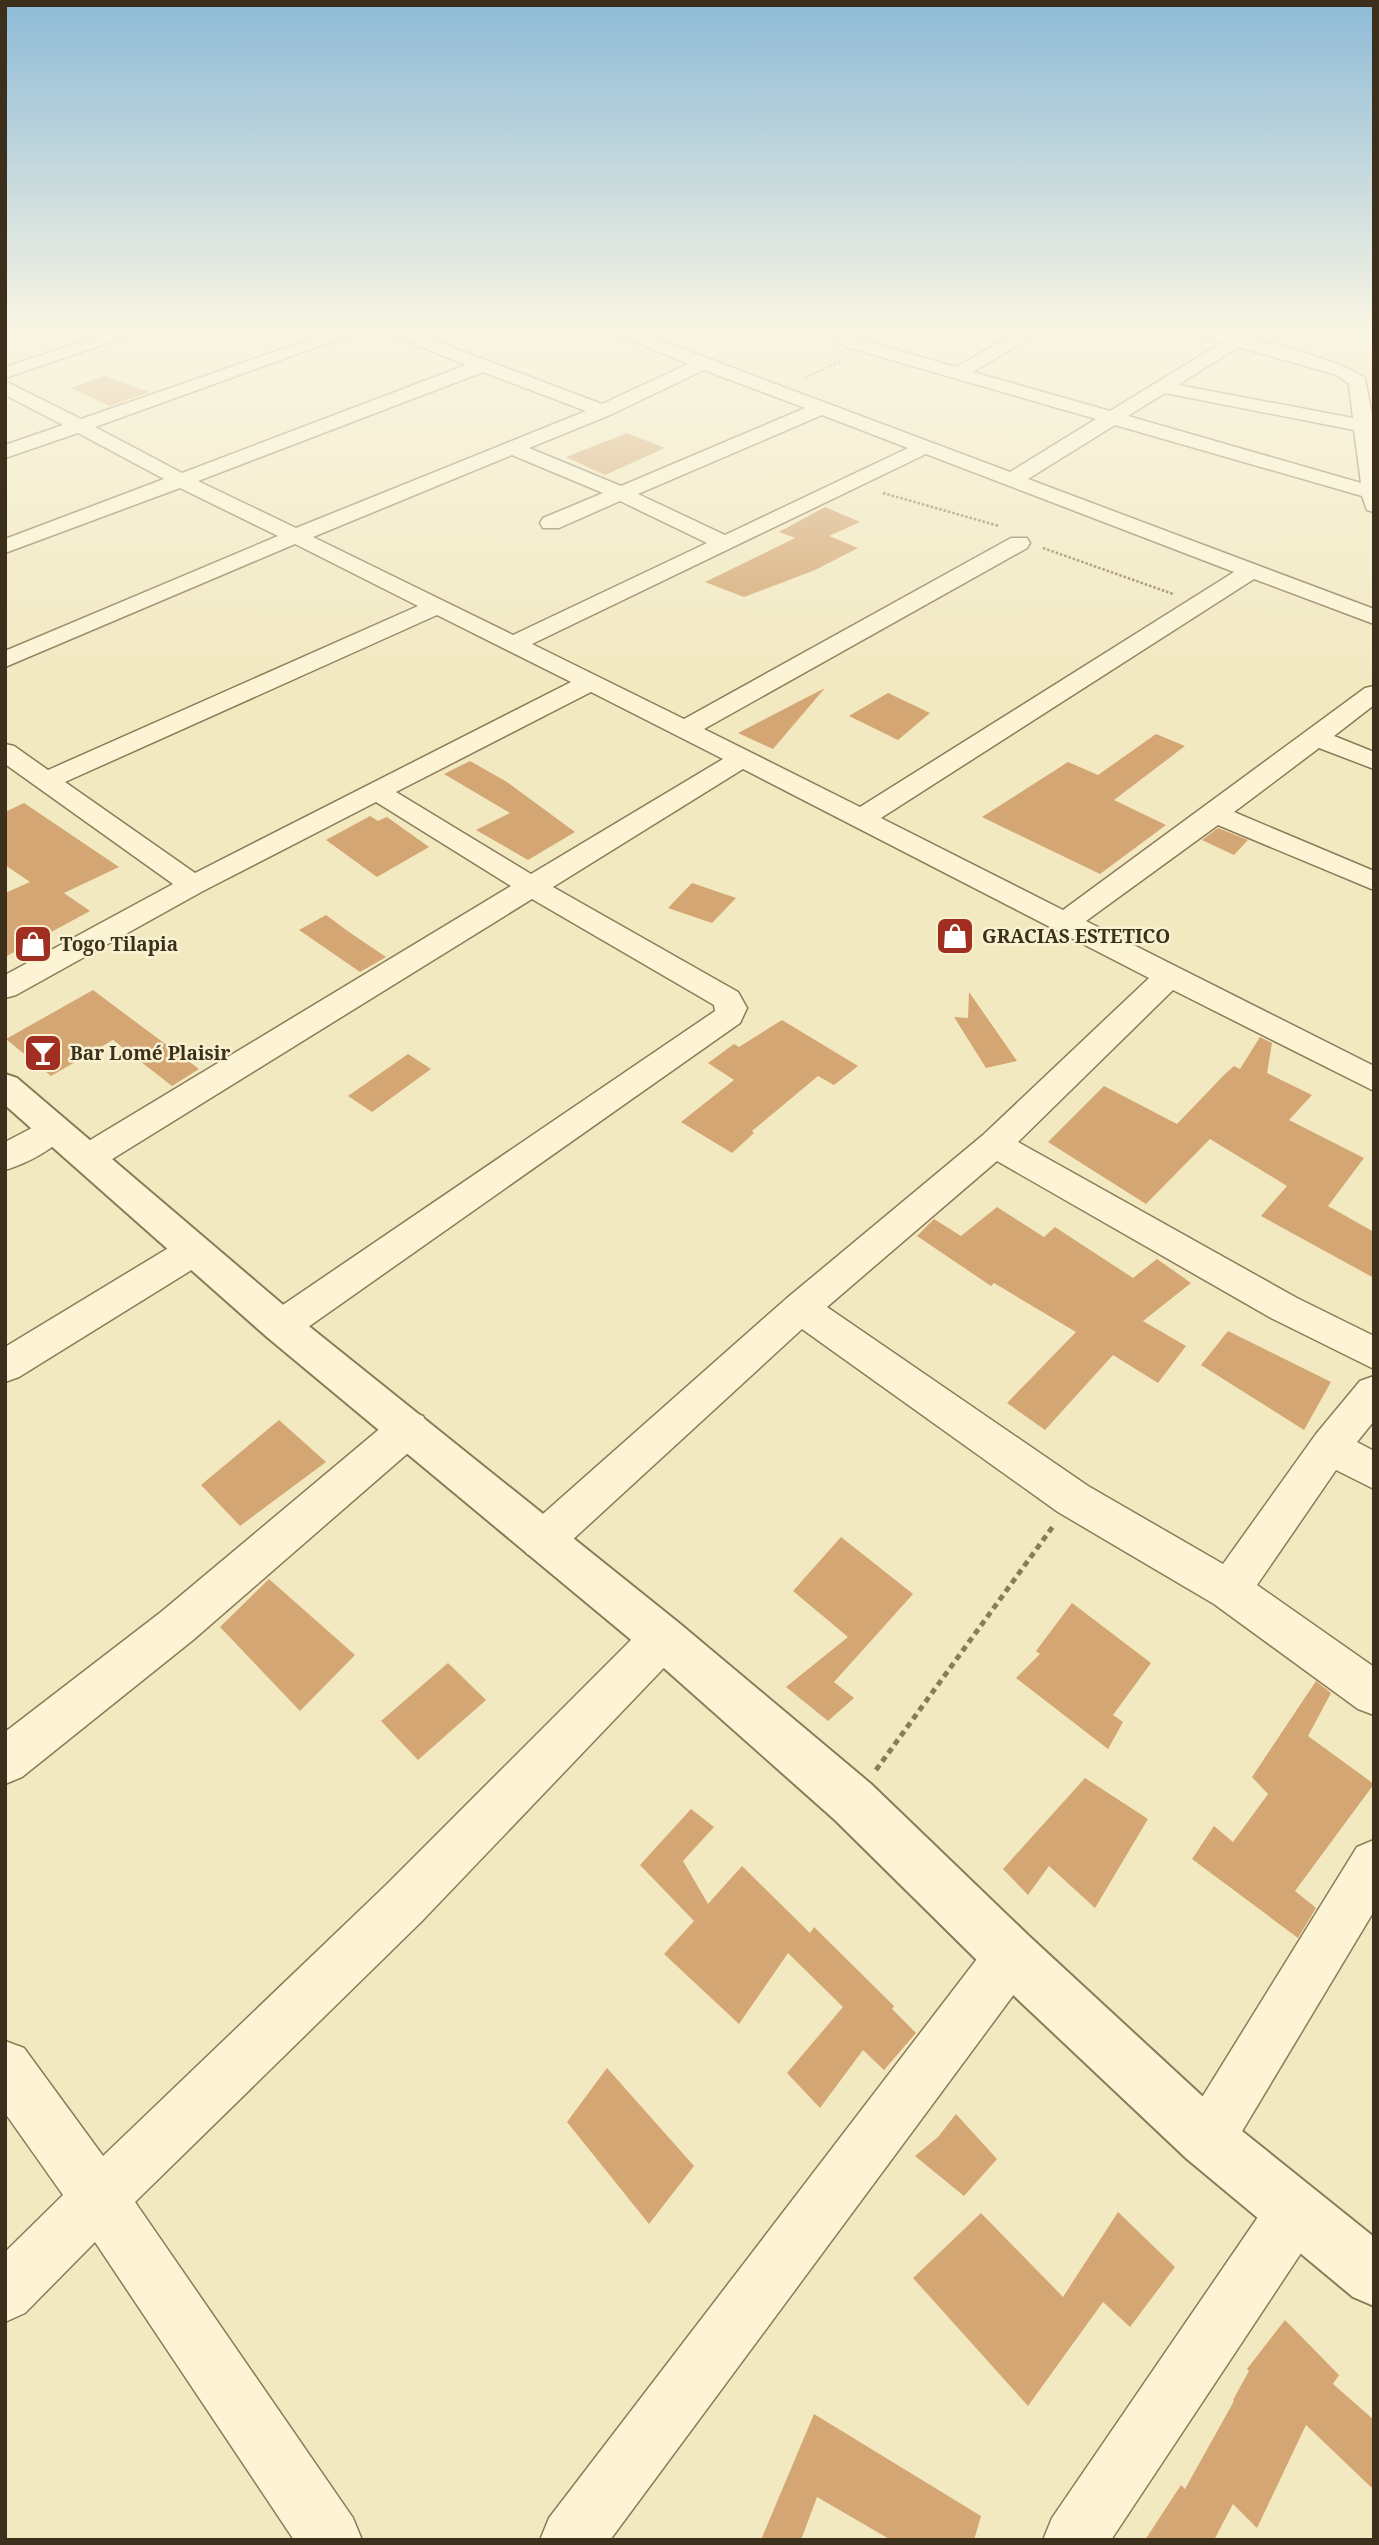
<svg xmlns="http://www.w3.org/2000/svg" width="1379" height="2545" viewBox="0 0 1379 2545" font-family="'Noto Serif',serif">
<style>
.building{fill:#d4a673}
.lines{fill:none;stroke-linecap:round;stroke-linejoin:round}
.minor-casing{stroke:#8d7a57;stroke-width:3}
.tertiary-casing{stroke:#8d7a57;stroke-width:4}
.path-far1{stroke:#8d7a57;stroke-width:2.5;stroke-dasharray:2.5 2;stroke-linecap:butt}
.path{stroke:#8d7a57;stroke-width:5;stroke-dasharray:6 4.5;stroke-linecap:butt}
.minor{fill:#fcf4d5;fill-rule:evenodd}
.tertiary{fill:#fcf4d5;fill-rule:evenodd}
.labels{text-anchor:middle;stroke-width:5;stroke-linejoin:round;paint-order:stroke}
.poi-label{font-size:19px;font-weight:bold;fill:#3c2f1c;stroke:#f9f2d1;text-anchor:start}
</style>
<rect width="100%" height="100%" fill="#f2e9c1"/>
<g class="building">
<path d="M105,376L149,392L110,406L71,388Z"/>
<path d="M627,433L665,448L605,475L566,457Z"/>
<path d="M825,507L860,522L829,536L858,548L815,570L744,597L705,582L795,538L779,532Z"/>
<path d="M825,688L773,749L738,733Z"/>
<path d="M888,693L930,713L898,740L849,716Z"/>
<path d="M1156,734L1185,746L1114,800L1166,825L1100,874L982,817L1068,762L1098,775Z"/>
<path d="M470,761L507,782L575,832L528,860L476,830L510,813L444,774Z"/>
<path d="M24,803L119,867L64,893L90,911L5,957V893L30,882L5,865V812Z"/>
<path d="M370,816L378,821L387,817L429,847L377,877L326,840Z"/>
<path d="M1218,828L1248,840L1234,855L1202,840Z"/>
<path d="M692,883L736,898L712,923L668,908Z"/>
<path d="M326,915L349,932L386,957L360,972L299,930Z"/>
<path d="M93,990L129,1017L199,1069L172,1086L113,1040L51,1076L6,1039Z"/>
<path d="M969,992L1017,1061L986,1068L954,1017L968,1018Z"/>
<path d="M782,1020L858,1066L834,1085L818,1076L752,1131L754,1133L732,1153L681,1122L734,1080L708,1063L734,1044L739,1047Z"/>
<path d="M1260,1037L1272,1043L1267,1073L1312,1095L1289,1120L1364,1158L1328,1206L1374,1232V1278L1261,1216L1287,1186L1210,1139L1146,1204L1048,1142L1104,1086L1177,1124L1225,1074L1234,1066L1240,1069Z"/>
<path d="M408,1054L431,1069L372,1112L348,1096Z"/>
<path d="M997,1207L1044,1237L1055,1227L1133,1278L1157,1259L1191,1283L1143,1321L1186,1346L1158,1383L1113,1355L1045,1430L1007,1403L1076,1332L994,1283L991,1286L917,1236L934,1219L961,1236Z"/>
<path d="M1228,1331L1331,1382L1304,1430L1201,1365Z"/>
<path d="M279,1420L326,1462L240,1526L201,1485Z"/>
<path d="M841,1537L913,1594L834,1682L854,1698L828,1721L786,1687L848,1637L793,1591Z"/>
<path d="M269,1579L355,1655L300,1711L220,1627Z"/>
<path d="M1072,1603L1151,1663L1113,1715L1123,1722L1108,1749L1016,1678L1040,1654L1036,1651Z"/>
<path d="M448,1663L486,1700L418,1760L381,1721Z"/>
<path d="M1316,1681L1331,1693L1308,1736L1374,1784L1295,1891L1316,1908L1298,1938L1192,1859L1214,1826L1233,1842L1268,1794L1252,1777Z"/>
<path d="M1085,1778L1148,1819L1095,1908L1049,1866L1028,1895L1003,1869Z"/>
<path d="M691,1809L714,1827L683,1861L708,1904L742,1866L810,1933L814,1927L894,2006L892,2009L916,2033L884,2070L863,2050L820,2108L787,2073L843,2007L788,1953L739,2024L664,1954L694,1921L640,1865Z"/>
<path d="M607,2068L694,2166L649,2224L567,2122Z"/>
<path d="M956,2114L997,2159L964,2196L915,2156L938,2137Z"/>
<path d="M1118,2212L1175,2267L1130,2327L1103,2302L1028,2406L913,2278L981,2213L1063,2297Z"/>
<path d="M1285,2320L1339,2375L1333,2384L1374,2420V2490L1306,2425L1257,2528L1233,2504L1214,2540H1145L1181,2485L1185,2489L1234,2401L1233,2400L1249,2371L1247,2369Z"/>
<path d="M814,2414L981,2516L974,2540H891L817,2497L801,2540H761Z"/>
</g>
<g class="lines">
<defs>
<g id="minor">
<path d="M125,328H152L5,378V367Z"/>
<path d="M343,328H369L95,427L182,473L466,365L376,328H401L602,404L688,364L602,328H627L1010,472L1096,419L843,346L830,335L834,328H852L849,334L855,338L956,367L1025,328H1046L973,372L1110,411L1221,343L1179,328C1218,328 1333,355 1365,378L1374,426V512L1367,510L1362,496L1115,425L1028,479L1374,609V624L1254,579L881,818L1063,910L1365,688L1374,686V705L1334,736L1374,752V769L1319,748L1234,812L1374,871V890L1218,825L1086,921L1374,1066V1091L1173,990L1018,1142L1297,1298L1374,1336V1369L1271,1318L997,1161L827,1307L1088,1486L1223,1564L1316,1434L1360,1381L1374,1376V1421L1357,1442L1374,1451V1489L1336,1470L1257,1585L1374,1667V1715L1358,1709L1214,1604L1058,1512L802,1329L557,1554L542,1560L527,1554L521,1541L527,1528L787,1298L983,1135L1149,978L743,769L553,887L738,992L747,1008L740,1023L294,1337L281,1341L268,1337L262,1326L268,1315L715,1011L714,1005L532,899L101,1166L89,1169L77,1166L72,1157L77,1148L511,886L376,802L203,891L16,995L5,998V975L173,884L5,764V744L14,746L48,770L418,606L295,544L5,667V651L278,536L180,488L5,553V539L164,479L78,433L5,458V445L63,425L5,395V381L81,419ZM1238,347L1337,375L1349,384L1353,418L1178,385ZM704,370L805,408L621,486L529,448L610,415ZM483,372L586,411L296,528L198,481ZM1165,393L1354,430L1361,483L1128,416ZM822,415L908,448L725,535L638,494ZM926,454L1234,572L860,807L704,729L1027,548L1030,543L1027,538H1011L684,719L532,644ZM512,455L603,493L543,518L540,523L543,528H559L620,501L707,543L513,635L313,537ZM437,615L571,682L195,873L65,782ZM591,692L723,759L531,874L396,792Z"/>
<path d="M53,1117L65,1121L70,1129C59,1147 26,1164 5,1170V1142Z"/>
<path d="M193,1237L206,1241L211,1251L206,1261L19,1377L5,1382V1347L180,1241Z"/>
<path d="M409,1411L423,1416L429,1428L423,1440L193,1640L22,1777L5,1784V1732L161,1612L395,1416Z"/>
<path d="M663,1618L679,1624L685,1638L679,1652L422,1921L135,2202L353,2518L362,2540H294L95,2242L25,2313L5,2322V2252L63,2195L5,2113V2041L24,2048L103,2156L386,1885L647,1624Z"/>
<path d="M1374,1840V1911L1226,2158L1207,2166L1188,2158L1180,2139L1188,2120L1357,1847Z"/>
<path d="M1011,1931L1029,1938L1036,1956L1029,1974L610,2540H540L549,2518L993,1938Z"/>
<path d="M1295,2184L1315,2192L1323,2212L1315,2232L1111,2540H1043L1052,2518L1275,2192Z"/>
</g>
<path id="tertiary" d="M5,1074L17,1078L295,1315L679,1623L871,1784L1030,1937L1227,2119L1374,2237V2306L1353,2297L1187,2159L992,1975L835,1820L647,1653L267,1337L5,1105Z"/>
</defs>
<use href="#minor" class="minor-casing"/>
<use href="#tertiary" class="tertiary-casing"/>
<g class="path-far1">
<path d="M805,378L841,361"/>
<path d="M883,493L999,526"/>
<path d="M1043,548L1173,594"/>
</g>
<path class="path" d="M876,1770L1054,1525"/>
<use href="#minor" class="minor"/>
<use href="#tertiary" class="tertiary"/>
</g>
<linearGradient id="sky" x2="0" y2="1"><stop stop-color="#8dbad7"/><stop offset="0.48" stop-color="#f9f5e3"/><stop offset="1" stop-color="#f9f5e3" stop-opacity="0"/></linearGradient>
<rect width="1379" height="685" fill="url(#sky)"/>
<defs>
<symbol id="shop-square" viewBox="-11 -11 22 22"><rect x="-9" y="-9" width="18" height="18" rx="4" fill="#a22e21" stroke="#f9f2d1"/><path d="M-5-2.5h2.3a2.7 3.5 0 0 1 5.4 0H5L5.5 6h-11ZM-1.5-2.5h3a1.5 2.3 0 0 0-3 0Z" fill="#fff"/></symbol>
<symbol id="bar-square" viewBox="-11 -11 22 22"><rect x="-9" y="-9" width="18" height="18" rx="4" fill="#a22e21" stroke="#f9f2d1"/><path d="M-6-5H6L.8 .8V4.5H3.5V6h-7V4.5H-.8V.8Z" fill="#fff"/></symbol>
</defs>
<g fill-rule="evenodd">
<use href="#shop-square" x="933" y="914" width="44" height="44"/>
<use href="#shop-square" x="11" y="922" width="44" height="44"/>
<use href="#bar-square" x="21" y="1031" width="44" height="44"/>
</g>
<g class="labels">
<g class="poi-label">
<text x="982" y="943">GRACIAS ESTETICO</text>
<text x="60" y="951">Togo Tilapia</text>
<text x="70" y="1060">Bar Lomé Plaisir</text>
</g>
</g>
<rect width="1379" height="2545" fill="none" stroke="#3c2f1c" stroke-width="14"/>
</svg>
